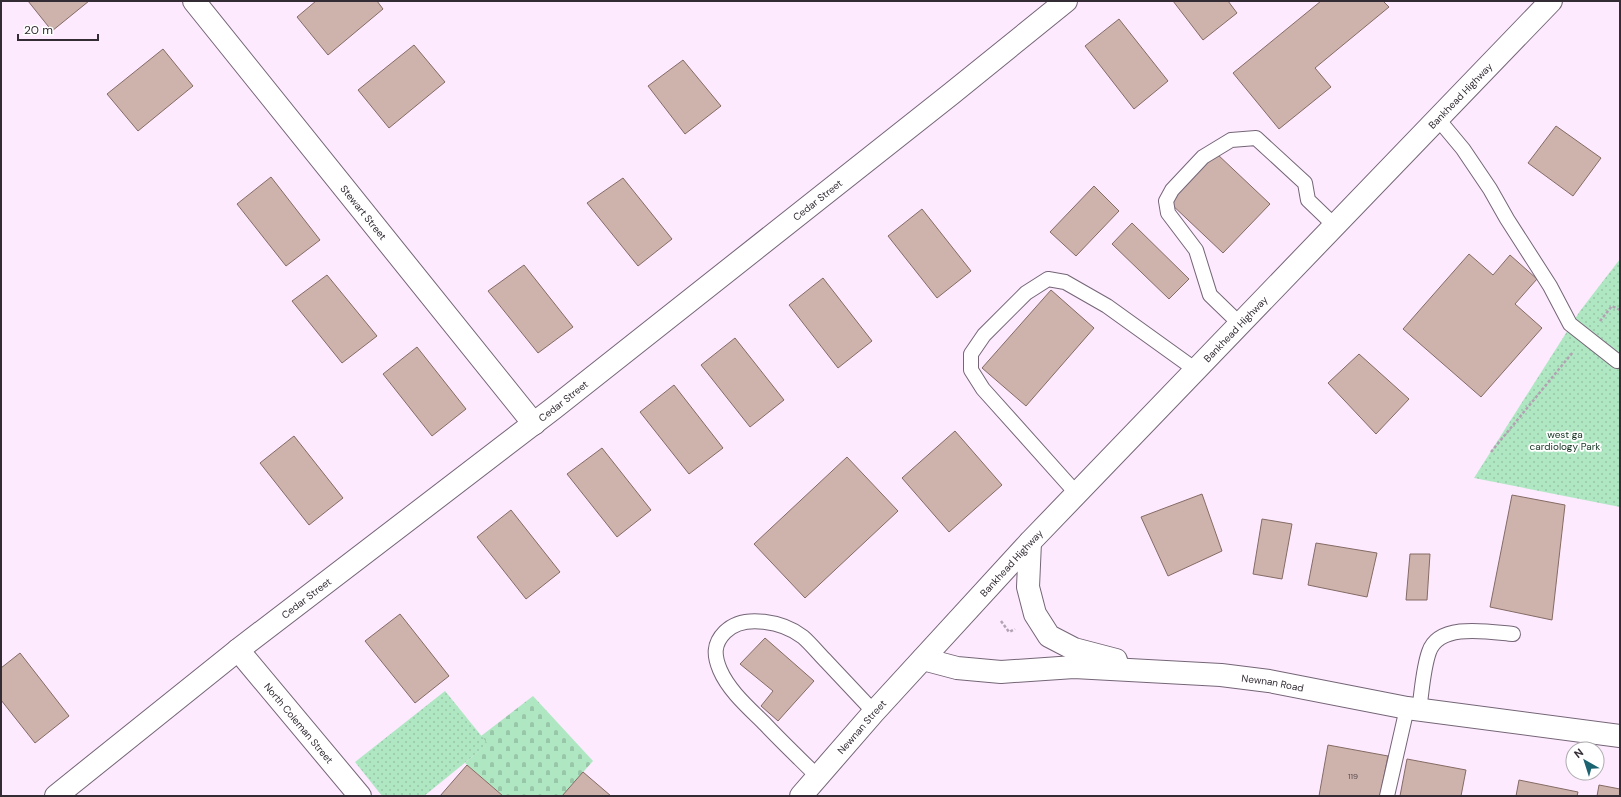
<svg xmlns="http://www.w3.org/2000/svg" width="1621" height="797" viewBox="0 0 1621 797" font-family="'DM Sans',sans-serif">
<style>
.cemetery{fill:url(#cemetery-stones)}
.park{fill:url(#park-dots)}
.building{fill:#ceb2ac;stroke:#856b65}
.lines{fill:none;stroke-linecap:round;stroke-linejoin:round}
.service-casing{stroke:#756577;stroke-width:16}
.minor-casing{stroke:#756577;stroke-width:24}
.tertiary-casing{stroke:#756577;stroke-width:24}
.secondary-casing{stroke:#756577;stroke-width:24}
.path{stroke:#b2a3b3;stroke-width:2.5;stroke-dasharray:3 2;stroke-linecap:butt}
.service{stroke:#fff;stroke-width:14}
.minor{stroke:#fff;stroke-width:22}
.tertiary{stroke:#fff;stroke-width:22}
.secondary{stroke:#fff;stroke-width:22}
.labels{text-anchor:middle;stroke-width:3.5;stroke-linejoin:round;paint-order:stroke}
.number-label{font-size:8px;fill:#5a4e52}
.street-label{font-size:10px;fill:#332c34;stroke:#fff}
.park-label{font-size:10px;fill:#123320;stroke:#fff}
</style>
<defs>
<pattern id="cemetery-stones" width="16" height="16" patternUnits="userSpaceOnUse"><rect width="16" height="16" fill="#b0e7c3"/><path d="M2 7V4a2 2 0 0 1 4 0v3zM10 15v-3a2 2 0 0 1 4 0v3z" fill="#98c6a8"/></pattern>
<pattern id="park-dots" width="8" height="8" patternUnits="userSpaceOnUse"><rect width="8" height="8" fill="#b0e7c3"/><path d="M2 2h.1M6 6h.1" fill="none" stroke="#98c6a8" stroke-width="1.8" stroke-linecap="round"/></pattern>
</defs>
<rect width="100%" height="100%" fill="#fdeafe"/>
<path class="cemetery" d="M533,696L593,761L562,796H503L465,763L487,744L481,736Z"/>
<g class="park">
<path d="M1620,259V507L1474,478L1580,311Z"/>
<path d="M445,691L488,744L424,796H382L355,762Z"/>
</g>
<g class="building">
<path d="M28,1H89L52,31Z"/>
<path d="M316,1H377L383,9L328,55L297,17Z"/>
<path d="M1173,1H1228L1237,13L1203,40Z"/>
<path d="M1321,1H1383L1389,7L1315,68L1331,87L1279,129L1233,73Z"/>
<path d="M1119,19L1168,81L1134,109L1085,46Z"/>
<path d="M414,45L445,82L389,128L358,90Z"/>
<path d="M163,49L193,86L138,131L107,94Z"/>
<path d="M683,60L721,106L685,134L648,86Z"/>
<path d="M1556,126L1601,158L1573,196L1528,163Z"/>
<path d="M1216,153L1270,204L1223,253L1169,202Z"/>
<path d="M271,177L320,240L286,266L237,204Z"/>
<path d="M623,178L672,239L638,266L587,203Z"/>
<path d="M1094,186L1119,211L1076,256L1050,232Z"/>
<path d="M922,209L971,271L937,298L888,236Z"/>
<path d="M1132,223L1189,279L1169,299L1112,244Z"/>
<path d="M1469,254L1493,275L1510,255L1537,279L1515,304L1542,328L1481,397L1403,329Z"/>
<path d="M524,265L573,327L538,353L488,291Z"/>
<path d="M327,275L377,336L342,363L292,301Z"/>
<path d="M823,278L872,341L838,368L789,305Z"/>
<path d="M1051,290L1094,328L1026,406L982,368Z"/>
<path d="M735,338L784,400L750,427L701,365Z"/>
<path d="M417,347L466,409L432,436L383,374Z"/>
<path d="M1359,354L1409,399L1376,434L1328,383Z"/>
<path d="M674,385L723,448L689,474L640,412Z"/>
<path d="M955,431L1002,485L949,532L902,478Z"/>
<path d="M294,436L343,498L309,525L260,463Z"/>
<path d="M602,448L651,510L617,537L567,474Z"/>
<path d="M847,457L898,511L805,598L754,544Z"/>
<path d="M1202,494L1222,551L1168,576L1141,517Z"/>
<path d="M1512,495L1565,505L1552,620L1490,607Z"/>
<path d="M511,510L560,572L526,599L477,537Z"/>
<path d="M1262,519L1292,524L1282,579L1253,574Z"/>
<path d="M1316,543L1377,553L1367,597L1308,585Z"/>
<path d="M1410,554H1430L1427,600H1406Z"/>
<path d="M400,614L449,676L415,703L365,641Z"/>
<path d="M765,638L814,681L778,721L761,706L773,691L740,664Z"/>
<path d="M20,653L69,716L35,743L1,700V668Z"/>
<path d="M1328,745L1388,756L1380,796H1319Z"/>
<path d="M1407,759L1466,770L1461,796H1400Z"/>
<path d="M467,765L503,796H440Z"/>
<path d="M583,772L611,796H562Z"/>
<path d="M1519,780L1578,792L1577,796H1516Z"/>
<path d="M1599,785L1620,789V796H1597Z"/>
</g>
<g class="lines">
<defs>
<g id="service">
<path d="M1438,119L1463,149L1490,189L1507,219L1550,286L1570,324L1617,361"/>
<path d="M1241,325L1210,295L1196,250L1168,213L1166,201L1172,190L1203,157L1231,140L1256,138L1305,183L1308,200L1334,225"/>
<path d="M1077,494L983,389L971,370V354L984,335L1026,293L1048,279L1065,282L1107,306L1196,370"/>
<path d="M1419,710C1422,691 1423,669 1429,652C1439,622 1490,632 1513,634"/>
<path d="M818,777C800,759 782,742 765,724C749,708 729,691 720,670C714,656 713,644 725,632C744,613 784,622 803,637C811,644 819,654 826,661C842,678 858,695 874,712"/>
<path d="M1387,796L1407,708"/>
</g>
<g id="minor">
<path id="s1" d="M238,650L360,796"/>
</g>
<g id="tertiary">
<path id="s2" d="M194,1L534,424"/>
<path id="s3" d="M56,796L238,650L554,408L951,94L1066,1"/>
</g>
<g id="secondary">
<path d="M1030,542L1028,587L1035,614L1049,636L1074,649L1116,660"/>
<path id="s4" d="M923,659L957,668L1001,672L1074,667L1221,675L1269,681L1407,708L1620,736"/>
<path id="s5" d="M801,796L874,712L1030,542L1551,1"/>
</g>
</defs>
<use href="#service" class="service-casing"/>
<use href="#minor" class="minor-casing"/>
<use href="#tertiary" class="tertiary-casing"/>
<use href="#secondary" class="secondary-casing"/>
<g class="path">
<path d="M1600,321L1612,306L1620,310"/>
<path d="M1491,452L1573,352"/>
<path d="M1001,621L1009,632L1015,629"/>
</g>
<use href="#service" class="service"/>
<use href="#minor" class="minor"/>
<use href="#tertiary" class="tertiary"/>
<use href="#secondary" class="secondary"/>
</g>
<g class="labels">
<g class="number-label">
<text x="1353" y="779">119</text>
</g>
<g class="street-label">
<text dy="4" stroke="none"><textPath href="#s5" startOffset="962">Bankhead Highway</textPath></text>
<text dy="4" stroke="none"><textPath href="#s3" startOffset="967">Cedar Street</textPath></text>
<text dy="4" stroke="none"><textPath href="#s2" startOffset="271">Stewart Street</textPath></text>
<text dy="4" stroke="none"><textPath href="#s5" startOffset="638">Bankhead Highway</textPath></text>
<text dy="4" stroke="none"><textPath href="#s3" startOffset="643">Cedar Street</textPath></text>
<text dy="4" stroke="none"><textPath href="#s5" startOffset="314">Bankhead Highway</textPath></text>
<text dy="4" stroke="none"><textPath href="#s3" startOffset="319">Cedar Street</textPath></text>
<text dy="4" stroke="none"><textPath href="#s4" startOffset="352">Newnan Road</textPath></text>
<text dy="4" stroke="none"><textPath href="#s1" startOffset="95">North Coleman Street</textPath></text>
<text dy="4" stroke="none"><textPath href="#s5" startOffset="92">Newnan Street</textPath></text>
</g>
<g class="park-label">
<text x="1565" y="438">west ga<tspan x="1565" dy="12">cardiology Park</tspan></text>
</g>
</g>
<rect width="1621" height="797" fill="none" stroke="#332c34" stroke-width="4"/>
<g transform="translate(1585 761) rotate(321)"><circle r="19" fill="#ffffff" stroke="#adabae"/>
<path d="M0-3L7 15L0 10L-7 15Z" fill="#1c6372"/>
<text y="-6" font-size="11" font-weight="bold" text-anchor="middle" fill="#332c34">N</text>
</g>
<path d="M18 34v6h80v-6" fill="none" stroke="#332c34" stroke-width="2"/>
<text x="24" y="34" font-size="12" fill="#332c34" stroke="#ffffff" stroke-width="3" paint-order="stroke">20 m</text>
</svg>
